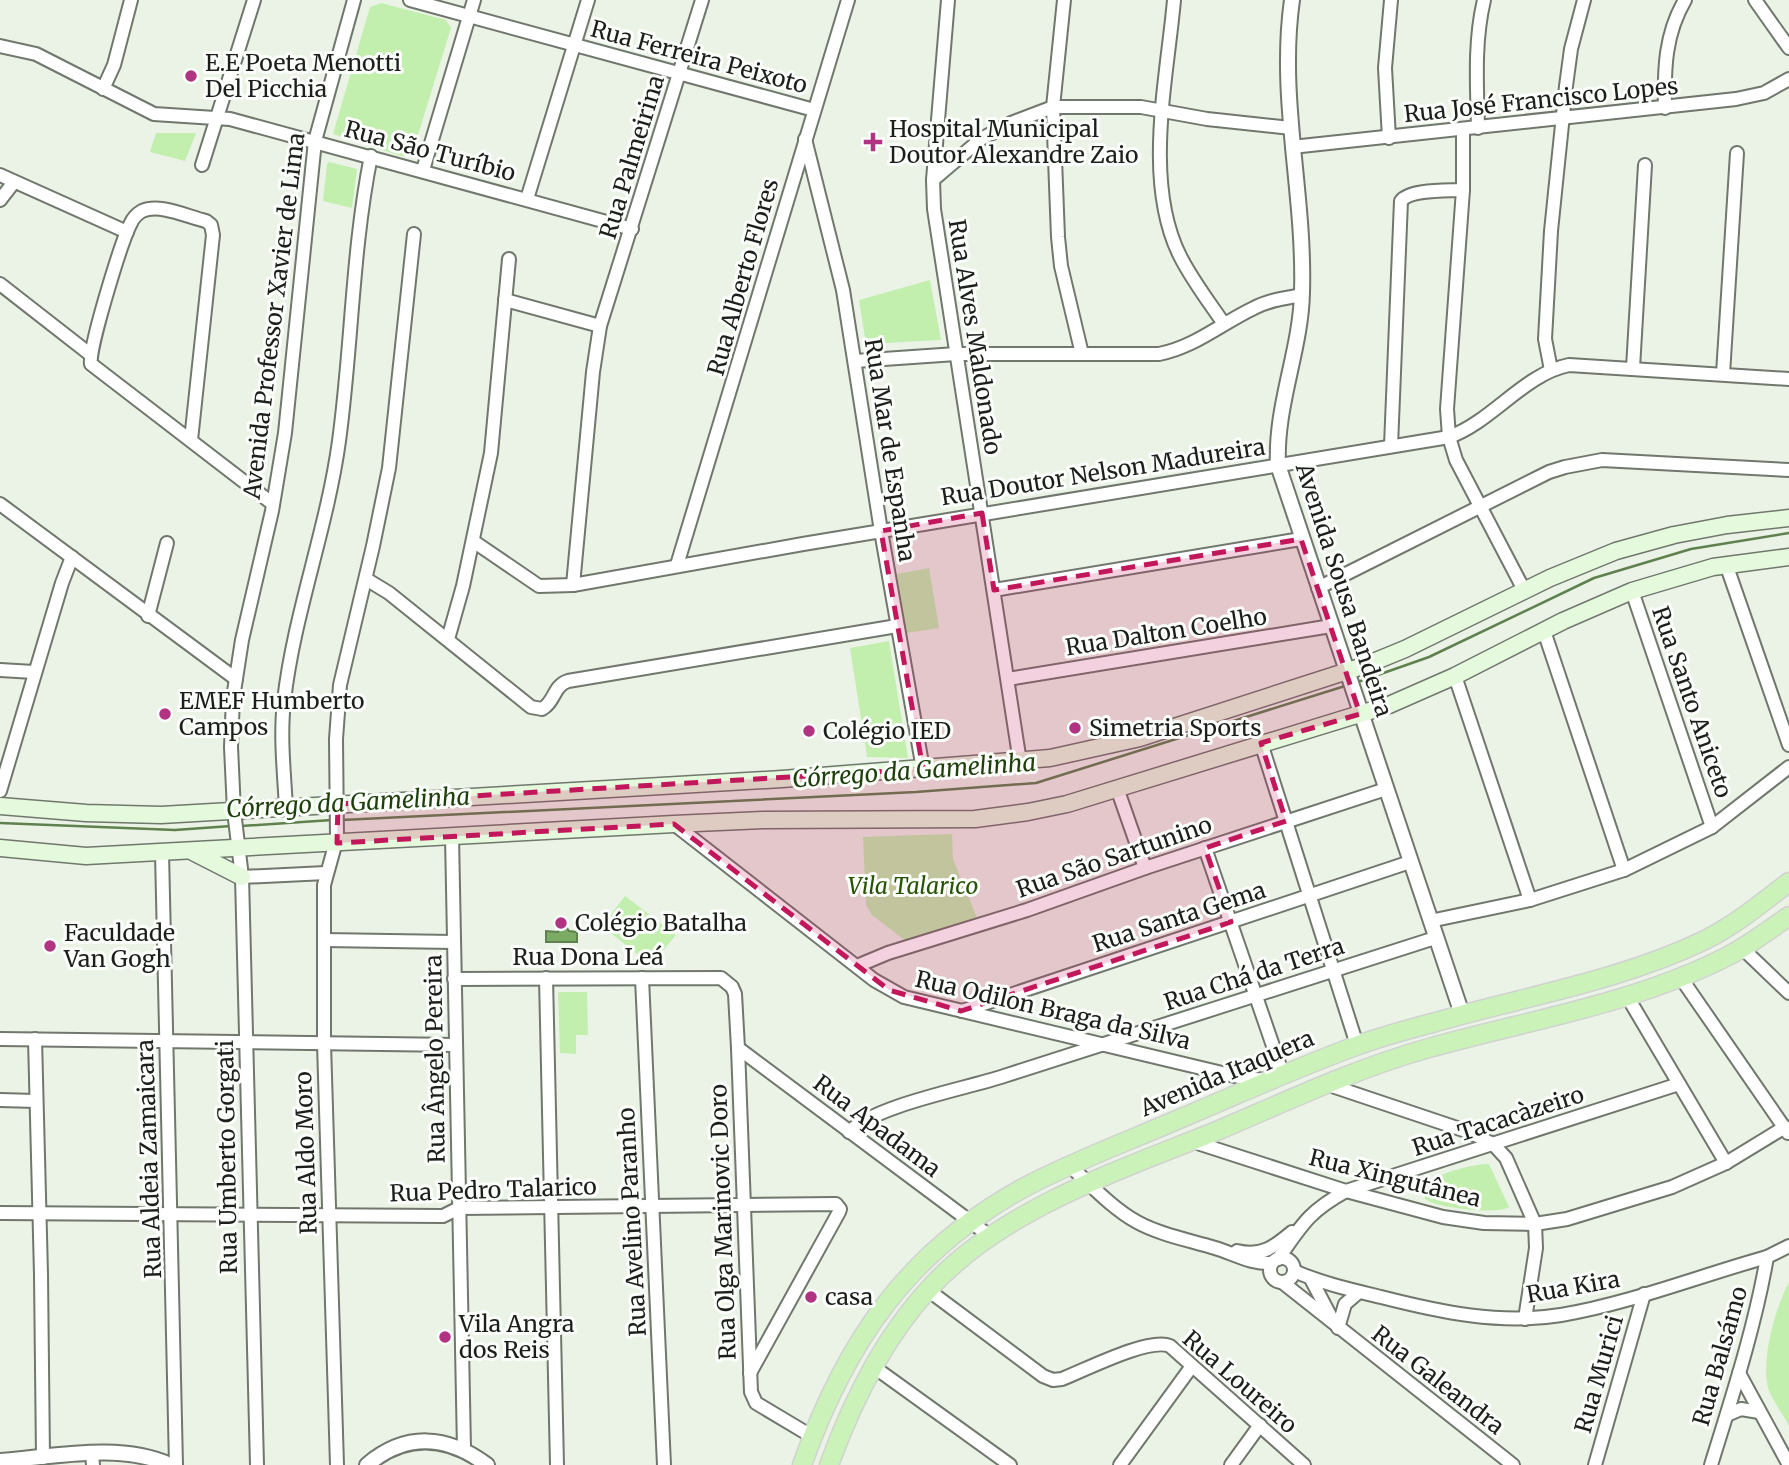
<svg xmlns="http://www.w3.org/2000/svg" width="1789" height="1465" viewBox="0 0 1789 1465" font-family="Merriweather,serif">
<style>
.green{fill:#c2efae}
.water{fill:#7bab64;stroke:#5e814e;stroke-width:2}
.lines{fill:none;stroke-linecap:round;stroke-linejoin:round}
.stream{stroke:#5e814e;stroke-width:2.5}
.minor-casing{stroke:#70776d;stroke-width:16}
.tertiary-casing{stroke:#70776d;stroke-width:18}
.secondary-casing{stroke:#70776d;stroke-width:19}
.primary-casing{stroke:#d1d2d1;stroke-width:21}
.minor{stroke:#fff;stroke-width:12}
.tertiary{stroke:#fff;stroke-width:14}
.secondary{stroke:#e5f9dc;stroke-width:16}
.primary{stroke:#cbf3b9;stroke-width:18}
.marked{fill:#c2185b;fill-opacity:0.2;stroke:#c2185b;stroke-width:5;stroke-dasharray:14 9;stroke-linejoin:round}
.poi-dot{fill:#b13483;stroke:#fbfefa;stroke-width:2.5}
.labels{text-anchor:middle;stroke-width:6;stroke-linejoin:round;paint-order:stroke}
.street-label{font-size:23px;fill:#1b1e1a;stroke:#fbfefa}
.poi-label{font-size:23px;fill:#1b1e1a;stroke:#fbfefa;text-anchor:start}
.park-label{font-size:23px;font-style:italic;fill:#265305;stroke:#fbfefa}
.water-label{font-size:24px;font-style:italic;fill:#1e3e0b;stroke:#fbfefa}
</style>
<rect width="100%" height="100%" fill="#ebf3e7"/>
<g class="green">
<path d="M381,3L446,20L451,28L413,151L410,155L401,156L333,134L370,7Z"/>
<path d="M156,133H196L185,161L150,152Z"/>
<path d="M329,162L357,169L352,208L323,201L327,164Z"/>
<path d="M930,280L941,340L866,344L859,300Z"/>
<path d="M929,568L939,628L906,633L897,574Z"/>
<path d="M889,641L908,758L867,757L850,648Z"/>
<path d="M952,834L953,859L977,918L906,941L872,915L866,905L863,837Z"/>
<path d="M625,896L676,935L651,965L602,926Z"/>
<path d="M558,992H587L588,1035H576V1054L560,1053Z"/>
<path d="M1489,1164L1509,1207C1498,1215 1441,1208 1428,1201C1423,1198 1422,1193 1422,1187C1433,1174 1472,1164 1489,1164Z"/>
<path d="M1789,1282V1426C1783,1414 1772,1400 1768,1388C1761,1358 1775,1309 1789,1282Z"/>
</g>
<path class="water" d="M565,925L569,931L577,932V942H546V931L558,932L560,927Z"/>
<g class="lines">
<g class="stream">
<path d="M1355,683L1429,657L1594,578L1691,549L1789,533"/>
<path d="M342,820L916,792L1036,783L1345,686"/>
<path d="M0,823L175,830L231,826"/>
<path d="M241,826L332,820"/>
</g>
<defs>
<g id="minor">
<path d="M410,0L814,110"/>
<path d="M948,0L933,180L934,209L1020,762"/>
<path d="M1064,0L1053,107L1058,237L1061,266L1082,354"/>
<path d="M1174,0C1167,79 1143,182 1180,256C1192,280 1209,302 1224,324"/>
<path d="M1755,0L1789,48"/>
<path d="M0,46L36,54L154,114L230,119L632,229"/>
<path d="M103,89L114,65L131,0"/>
<path d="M1665,108C1664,69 1665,34 1685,0"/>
<path d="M1478,128C1477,85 1474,42 1484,0"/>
<path d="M1463,129V190L1447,409L1449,437L1456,460L1524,590"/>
<path d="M1389,138L1385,68L1391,0"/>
<path d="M805,139L843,290L881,531L923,769"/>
<path d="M1292,147L1736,99L1764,93L1789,79"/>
<path d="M202,165L254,0"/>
<path d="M423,170L474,0"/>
<path d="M0,175L127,232"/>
<path d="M933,180L981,139L1011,123L1053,107H1141L1207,119L1291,128"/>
<path d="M527,199L588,0"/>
<path d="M0,200L14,182"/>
<path d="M0,284L91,355"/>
<path d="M505,300L600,326"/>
<path d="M855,361L956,354H1159C1195,347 1222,323 1254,308C1269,300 1286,298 1302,295"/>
<path d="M1633,368L1645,165"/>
<path d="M1551,370L1545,339L1551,231L1566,86L1571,49L1584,0"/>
<path d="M1723,374L1737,153"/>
<path d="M191,440L213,235L211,225L206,221C188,217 160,203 142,211C137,214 133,218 131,223C122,239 88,350 91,364L273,504"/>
<path d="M1391,446L1401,201C1410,189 1447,191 1463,190"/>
<path d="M0,504L236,679"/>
<path d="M473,541L539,586L573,585L803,544L1449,437C1493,421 1524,374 1569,365L1789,379"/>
<path d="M1726,564L1789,745"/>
<path d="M677,565L848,0"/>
<path d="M366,579L389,593L531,707L542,709C555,702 553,686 568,681L897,626"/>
<path d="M573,585L593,372L600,326L702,0"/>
<path d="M1318,588L1549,472L1565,467L1602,460L1789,470"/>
<path d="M994,590L1301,539"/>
<path d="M1632,591L1712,827"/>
<path d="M148,616L167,543"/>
<path d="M1544,631L1624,870"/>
<path d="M448,639L463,586L491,453L509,259"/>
<path d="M0,670L34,672"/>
<path d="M1455,676L1530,900"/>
<path d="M1008,679L1331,626"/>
<path d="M1261,743L1357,1045"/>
<path d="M1117,788L1145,868"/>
<path d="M0,791L62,583L72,557"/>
<path d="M286,807C284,772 280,736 284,701C294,613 327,529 339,441C352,346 352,250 371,156"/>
<path d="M674,824L874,980L904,997L1243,1078L1267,1080"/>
<path d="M452,836L464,1449"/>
<path d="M1205,848L1283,1075"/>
<path d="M162,853L176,1465"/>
<path d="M242,877L326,873"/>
<path d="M1430,921L1530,900L1624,870L1712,827L1789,767"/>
<path d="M324,940L454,942"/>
<path d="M1742,948L1789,993"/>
<path d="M857,966L888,953L1027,910L1145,868L1386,789"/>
<path d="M546,978L557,1465"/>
<path d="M642,978L664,1465"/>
<path d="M1681,978L1788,1133"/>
<path d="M454,979L721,978L732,987L735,994L738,1048L751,1392L756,1403L813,1437"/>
<path d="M1627,996L1726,1163"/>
<path d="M962,1011L1410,862"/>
<path d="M0,1039L456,1045"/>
<path d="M35,1039L41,1274L43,1458"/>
<path d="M738,1048L991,1237"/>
<path d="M1329,1085L1469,1132L1493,1144L1506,1158L1535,1224L1536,1248L1525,1319"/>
<path d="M0,1100L36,1101"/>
<path d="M849,1132C876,1105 965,1089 1004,1076C1148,1031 1291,983 1435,938"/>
<path d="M1191,1141L1346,1191L1443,1217L1484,1223L1535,1224L1567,1219L1672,1187L1726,1163L1785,1127"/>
<path d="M1070,1166C1091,1185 1112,1208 1137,1222C1161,1235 1189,1240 1215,1248C1235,1254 1250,1264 1272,1263"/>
<path d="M0,1213L443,1216L459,1208L836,1204L840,1209L839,1212L750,1373"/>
<path d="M1237,1251C1262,1257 1274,1247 1292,1232"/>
<circle cx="1282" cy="1270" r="12"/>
<path d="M1278,1259C1302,1225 1308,1212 1346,1191L1679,1084"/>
<path d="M1294,1271C1321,1283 1352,1290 1381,1297C1440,1312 1500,1325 1561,1315C1631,1303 1699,1276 1767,1257L1789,1246"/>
<path d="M1311,1279L1333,1321"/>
<path d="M1282,1282L1513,1465"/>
<path d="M928,1290L1043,1376L1053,1380L1062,1379C1085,1370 1149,1337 1170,1346L1304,1465"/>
<path d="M1338,1328L1345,1304L1359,1292"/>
<path d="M874,1367L1010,1465"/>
<path d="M1739,1373L1789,1465"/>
<path d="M1727,1415L1741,1409L1759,1412"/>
<path d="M92,1454L93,1465"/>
<path d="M257,1465L242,877L234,811L231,747L233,698L242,640L272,511L285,433L315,141L354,0"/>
<path d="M337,1465L324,1044V885L337,838L336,739L340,685L373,546L389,468L414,234"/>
<path d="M1120,1465L1192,1366"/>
<path d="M1231,1465L1260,1425"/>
<path d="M1595,1465L1644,1294"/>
<path d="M1711,1465C1732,1397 1755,1327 1767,1257"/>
</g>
<g id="tertiary">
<path d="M1292,0C1278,98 1305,194 1302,292C1301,350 1275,406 1278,465L1462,1014"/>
<path d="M0,1461C54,1457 120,1442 170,1465"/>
<path d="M367,1465C406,1432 447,1435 487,1465"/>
</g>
<g id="secondary">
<path d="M0,806L86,813L161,815L782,779L1050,758L1140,738L1366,665L1405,649L1550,578L1616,551L1674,535L1727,525L1789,518"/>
<path d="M0,848L86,856L674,824L763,820L975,819L1028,812L1067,804L1389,705L1455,676L1563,621L1632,591L1713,567L1789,557"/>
<path d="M193,852L242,877"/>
</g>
<g id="primary">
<path d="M802,1465C846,1341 908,1251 1025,1187C1076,1160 1131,1140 1184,1117C1241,1093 1298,1067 1356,1046C1382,1036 1409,1029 1436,1022C1526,996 1620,981 1705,940C1735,925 1762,903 1789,882"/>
<path d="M829,1465C852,1402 882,1340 928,1290C1000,1209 1121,1170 1219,1130C1287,1101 1357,1068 1429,1048C1529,1020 1633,1004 1726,957C1748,946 1769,930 1789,916"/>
</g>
</defs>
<use href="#minor" class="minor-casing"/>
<use href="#tertiary" class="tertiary-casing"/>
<use href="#secondary" class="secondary-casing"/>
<use href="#primary" class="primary-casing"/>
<use href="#minor" class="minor"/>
<use href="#tertiary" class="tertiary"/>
<use href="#secondary" class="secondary"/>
<use href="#primary" class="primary"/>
</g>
<path class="marked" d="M982,513L994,590L1301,539L1360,714L1261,743L1286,821L1205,848L1231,922L961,1011L889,990L674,824L337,843L338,804L923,769L881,531Z"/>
<g class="poi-dot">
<circle cx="191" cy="76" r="7"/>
<path d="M869.5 131.5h7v7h7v7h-7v7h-7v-7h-7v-7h7z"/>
<circle cx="165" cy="714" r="7"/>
<circle cx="1075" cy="728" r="7"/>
<circle cx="809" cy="731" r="7"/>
<circle cx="561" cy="923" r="7"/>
<circle cx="50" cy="946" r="7"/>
<circle cx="811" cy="1297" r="7"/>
<circle cx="445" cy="1337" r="7"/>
</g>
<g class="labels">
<g class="street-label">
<text transform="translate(699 57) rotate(15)" y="8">Rua Ferreira Peixoto</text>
<text transform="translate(1541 100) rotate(-6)" y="8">Rua José Francisco Lopes</text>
<text transform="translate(430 151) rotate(15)" y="8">Rua São Turíbio</text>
<text transform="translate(632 157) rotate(-73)" y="8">Rua Palmeirina</text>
<text transform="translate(743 277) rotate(-74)" y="8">Rua Alberto Flores</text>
<text transform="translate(274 316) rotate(-83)" y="8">Avenida Professor Xavier de Lima</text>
<text transform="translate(975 337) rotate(81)" y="8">Rua Alves Maldonado</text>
<text transform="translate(890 450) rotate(81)" y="8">Rua Mar de Espanha</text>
<text transform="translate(1103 472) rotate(-9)" y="8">Rua Doutor Nelson Madureira</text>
<text transform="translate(1344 590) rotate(72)" y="8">Avenida Sousa Bandeira</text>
<text transform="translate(1166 632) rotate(-9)" y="8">Rua Dalton Coelho</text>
<text transform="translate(1692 702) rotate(71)" y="8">Rua Santo Aniceto</text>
<text transform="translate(1114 857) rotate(-19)" y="8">Rua São Sartunino</text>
<text transform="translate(1179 917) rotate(-18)" y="8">Rua Santa Gema</text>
<text x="588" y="965">Rua Dona Leá</text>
<text transform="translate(1254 974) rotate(-18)" y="8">Rua Chá da Terra</text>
<text transform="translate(1053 1010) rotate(13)" y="8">Rua Odilon Braga da Silva</text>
<text transform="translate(435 1059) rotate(-91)" y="8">Rua Ângelo Pereira</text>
<text transform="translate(1227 1073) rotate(-23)" y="8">Avenida Itaquera</text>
<text transform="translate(1498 1121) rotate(-18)" y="8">Rua Tacacàzeiro</text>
<text transform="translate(877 1126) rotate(37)" y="8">Rua Apadama</text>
<text transform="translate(306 1153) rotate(-92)" y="8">Rua Aldo Moro</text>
<text transform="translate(227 1157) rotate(-91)" y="8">Rua Umberto Gorgati</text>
<text transform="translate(149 1159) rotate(-92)" y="8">Rua Aldeia Zamaicara</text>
<text transform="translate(1395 1178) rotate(14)" y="8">Rua Xingutânea</text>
<text transform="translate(493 1190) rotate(-2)" y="8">Rua Pedro Talarico</text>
<text transform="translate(632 1222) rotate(-93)" y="8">Rua Avelino Paranho</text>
<text transform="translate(723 1222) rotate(-92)" y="8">Rua Olga Marinovic Doro</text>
<text transform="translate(1573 1287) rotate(-10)" y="8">Rua Kira</text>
<text transform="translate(1720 1356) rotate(-74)" y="8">Rua Balsámo</text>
<text transform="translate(1599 1374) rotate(-74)" y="8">Rua Murici</text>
<text transform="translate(1438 1380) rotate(38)" y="8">Rua Galeandra</text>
<text transform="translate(1240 1382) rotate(41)" y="8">Rua Loureiro</text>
</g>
<g class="poi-label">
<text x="205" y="71">E.E Poeta Menotti<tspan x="205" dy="26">Del Picchia</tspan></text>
<text x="889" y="137">Hospital Municipal<tspan x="889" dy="26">Doutor Alexandre Zaio</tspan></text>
<text x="179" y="709">EMEF Humberto<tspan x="179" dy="26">Campos</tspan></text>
<text x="1089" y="736">Simetria Sports</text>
<text x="823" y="739">Colégio IED</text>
<text x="575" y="931">Colégio Batalha</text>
<text x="64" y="941">Faculdade<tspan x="64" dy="26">Van Gogh</tspan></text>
<text x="825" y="1305">casa</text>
<text x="459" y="1332">Vila Angra<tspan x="459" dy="26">dos Reis</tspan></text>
</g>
<g class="park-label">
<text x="913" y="894">Vila Talarico</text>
</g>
<g class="water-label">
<text transform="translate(914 771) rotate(-4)" y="8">Córrego da Gamelinha</text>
<text transform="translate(348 803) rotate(-3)" y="8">Córrego da Gamelinha</text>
</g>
</g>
</svg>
